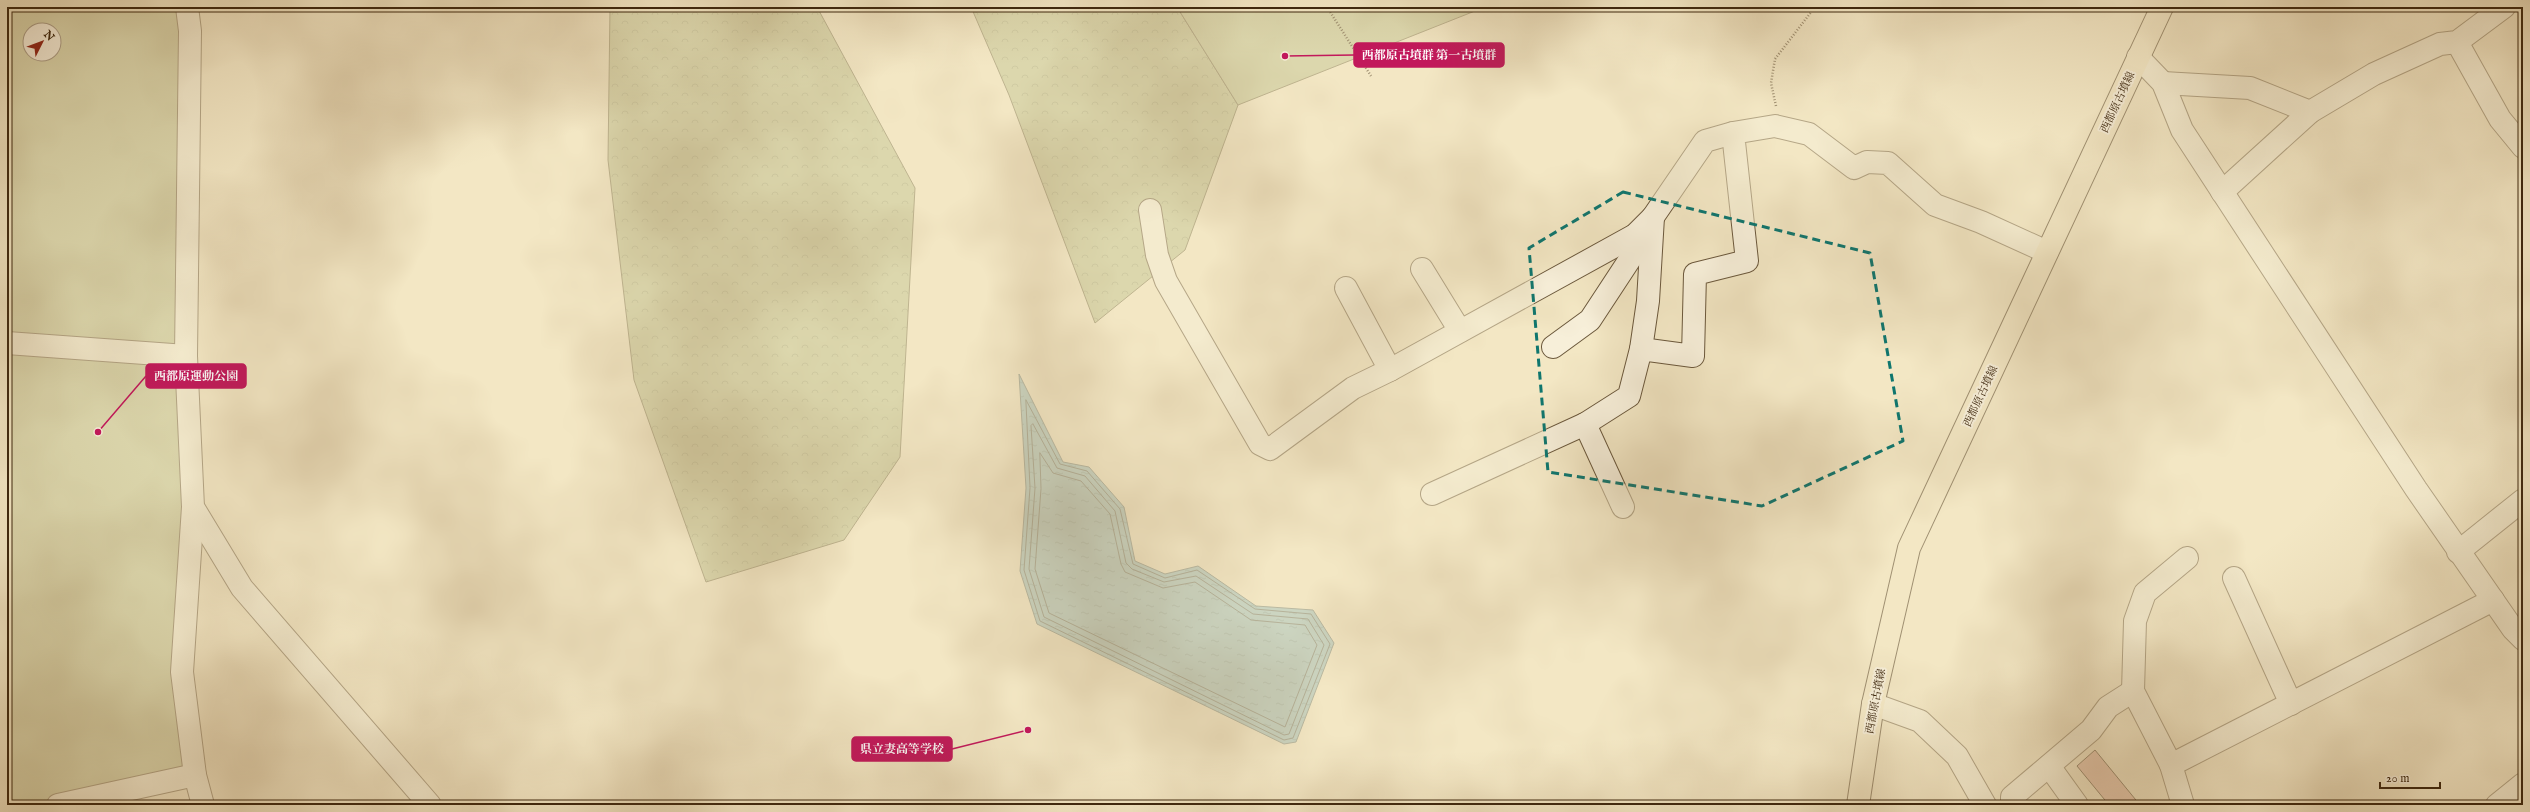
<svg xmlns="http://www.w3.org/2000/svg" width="2530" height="812" viewBox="0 0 2530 812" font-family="'IM FELL English','Noto Serif JP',serif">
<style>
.forest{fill:url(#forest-crowns);stroke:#807650}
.green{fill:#c1c490;stroke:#807650;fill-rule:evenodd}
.water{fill:url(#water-ripples);stroke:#778277}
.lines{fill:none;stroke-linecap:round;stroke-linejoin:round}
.shore{stroke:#6e7366;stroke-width:1}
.building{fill:#ddaa94;stroke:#3e280f}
.minor-casing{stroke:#6b583c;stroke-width:24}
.major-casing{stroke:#3e280f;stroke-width:24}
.path{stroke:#3e280f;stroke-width:2.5;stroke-dasharray:1 2;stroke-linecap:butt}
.minor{stroke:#f7efd9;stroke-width:22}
.major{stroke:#f3e7c4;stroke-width:22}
.marked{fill:none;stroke:#0f766e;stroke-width:3;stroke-dasharray:8 5;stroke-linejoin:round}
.labels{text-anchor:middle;stroke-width:4;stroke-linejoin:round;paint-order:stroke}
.street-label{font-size:11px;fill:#3e280f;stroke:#f7efd9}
.leader{fill:none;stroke:#c2185b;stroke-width:1.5}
.callout-dot{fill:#c2185b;stroke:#f7efd9;stroke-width:1.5}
.callout{fill:#c2185b;stroke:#c2185b;stroke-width:1.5}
.callout-label{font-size:12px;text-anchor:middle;font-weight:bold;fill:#fff}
</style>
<defs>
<pattern id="forest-crowns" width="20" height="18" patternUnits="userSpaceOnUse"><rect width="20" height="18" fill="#c1c490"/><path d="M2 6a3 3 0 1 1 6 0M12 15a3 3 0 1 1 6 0" fill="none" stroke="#a7a87b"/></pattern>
<pattern id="water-ripples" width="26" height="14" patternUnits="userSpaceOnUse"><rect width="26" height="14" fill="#9dbebc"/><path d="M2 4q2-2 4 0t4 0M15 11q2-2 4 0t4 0" fill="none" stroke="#88a3a0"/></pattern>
</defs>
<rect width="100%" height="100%" fill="#f3e7c4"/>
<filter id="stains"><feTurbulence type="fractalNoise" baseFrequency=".005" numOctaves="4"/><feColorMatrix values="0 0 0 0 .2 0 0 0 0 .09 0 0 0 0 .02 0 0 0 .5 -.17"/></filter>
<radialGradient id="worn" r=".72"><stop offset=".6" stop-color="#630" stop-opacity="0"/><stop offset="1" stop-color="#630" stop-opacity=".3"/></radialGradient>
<g class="forest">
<path d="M610,7H817L915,188L900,457L844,540L706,582L634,380L608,160Z"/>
<path d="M971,7H1177L1238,105L1185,250L1095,323L1009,95Z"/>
</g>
<g class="green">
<path d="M7,7H187L182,672L195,775L58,805H7ZM30,30H54V54H30Z"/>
<path d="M1177,7H1485L1238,105Z"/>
</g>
<path class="water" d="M1019,374L1063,462L1089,467L1124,507L1135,561L1165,574L1198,566L1256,606L1313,610L1334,643L1296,742L1284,744L1037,624L1020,571L1026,488Z"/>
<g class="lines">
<g class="shore">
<path d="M1026,400L1060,464L1087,471L1120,509L1133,564L1165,578L1197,570L1255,609L1311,614L1330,644L1293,738L1284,740L1040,621L1024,570L1030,488Z"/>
<path d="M1033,424L1057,468L1085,476L1115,511L1126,563L1132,569L1164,582L1196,576L1253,614L1308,619L1324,645L1289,734L1284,735L1044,617L1029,569L1035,488L1031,426Z"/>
<path d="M1040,453L1053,473L1081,481L1110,514L1121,564L1125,572L1163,588L1195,582L1251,620L1305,625L1317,645L1285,727L1049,613L1035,569L1041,489Z"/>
</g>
</g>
<path class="building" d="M2095,750L2140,805H2109L2077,766Z"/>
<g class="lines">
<defs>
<g id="minor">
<path d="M187,7L190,31L186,356L193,507L242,588L430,805"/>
<path d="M2457,42L2500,119L2523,147"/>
<path d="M2138,57L2163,83L2182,130L2416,489L2513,629L2523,639"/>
<path d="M2163,83L2250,88L2310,112"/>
<path d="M2222,192L2310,112L2374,74L2440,44L2457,42L2504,7"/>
<path d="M1150,210L1157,255L1166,281L1260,444L1270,449L1353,388L1390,370L1635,235L1653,217L1705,141L1733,133"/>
<path d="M1422,269L1460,331"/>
<path d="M1346,288L1390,370"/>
<path d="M7,343L186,356"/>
<path d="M1553,347L1590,320L1636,250L1635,235"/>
<path d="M1641,349L1648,301L1653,217"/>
<path d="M1585,424L1623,507"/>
<path d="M1432,494L1585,424L1629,396L1641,349L1693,356L1695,274L1747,261L1733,133L1775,126L1809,134L1854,168L1867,162L1888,163L1935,205L1981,222L2047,252"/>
<path d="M193,507L182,672L195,775L203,805"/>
<path d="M2458,552L2523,500"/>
<path d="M2234,578L2291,704"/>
<path d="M1873,704L1920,721L1957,756L1985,805"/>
<path d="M2171,765L2133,691L2135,621L2145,593L2187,558"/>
<path d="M2049,766L2077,805"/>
<path d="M58,805L195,775"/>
<path d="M2012,805V797L2091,730L2108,707L2133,691"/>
<path d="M2183,805L2171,765L2493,600"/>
<path d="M2497,805L2523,784"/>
</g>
<path id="major" d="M1858,805L1873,704L1909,548L2162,7"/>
</defs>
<use href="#minor" class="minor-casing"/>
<use href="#major" class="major-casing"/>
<g class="path">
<path d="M1327,7L1371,76"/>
<path d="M1776,106L1771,83L1775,59L1815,7"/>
</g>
<use href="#minor" class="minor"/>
<use href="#major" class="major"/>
</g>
<path d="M0 0H2530V812H0ZM1623,192L1870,253L1903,441L1762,506L1548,472L1529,248Z" fill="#f3e7c4" fill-opacity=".55" fill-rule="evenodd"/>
<path class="marked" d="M1623,192L1870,253L1903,441L1762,506L1548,472L1529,248Z"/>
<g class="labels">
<g class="street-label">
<text transform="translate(2117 102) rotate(-65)" y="4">西都原古墳線</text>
<text transform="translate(1980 396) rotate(-65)" y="4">西都原古墳線</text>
<text transform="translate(1875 701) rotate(-79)" y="4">西都原古墳線</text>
</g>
</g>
<path class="leader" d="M1285 56L1354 55M98 432L146 376M1028 730L952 749"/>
<g class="callout-dot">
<circle cx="1285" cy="56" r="4"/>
<circle cx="98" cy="432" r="4"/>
<circle cx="1028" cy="730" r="4"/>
</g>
<g class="callout">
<rect x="1354" y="43" width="150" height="24" rx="4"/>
<rect x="146" y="364" width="100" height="24" rx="4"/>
<rect x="852" y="737" width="100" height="24" rx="4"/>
</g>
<g class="callout-label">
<text x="1429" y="59">西都原古墳群 第一古墳群</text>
<text x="196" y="380">西都原運動公園</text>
<text x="902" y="753">県立妻高等学校</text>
</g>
<rect width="2530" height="812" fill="none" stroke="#f3e7c4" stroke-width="24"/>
<rect x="8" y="8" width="2514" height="796" fill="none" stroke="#3e280f" stroke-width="2"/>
<rect x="12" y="12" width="2506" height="788" fill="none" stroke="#3e280f"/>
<g transform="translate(42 42) rotate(48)"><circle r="19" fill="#f7efd9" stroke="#ad9f88"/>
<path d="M0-3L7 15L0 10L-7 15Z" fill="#8f2418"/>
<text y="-6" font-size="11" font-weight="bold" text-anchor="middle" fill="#3e280f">N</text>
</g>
<path d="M2380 782v6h60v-6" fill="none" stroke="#3e280f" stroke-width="2"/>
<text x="2386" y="782" font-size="12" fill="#3e280f" stroke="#f7efd9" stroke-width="3" paint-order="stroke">20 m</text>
<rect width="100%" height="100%" filter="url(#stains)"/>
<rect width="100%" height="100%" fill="url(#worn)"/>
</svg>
